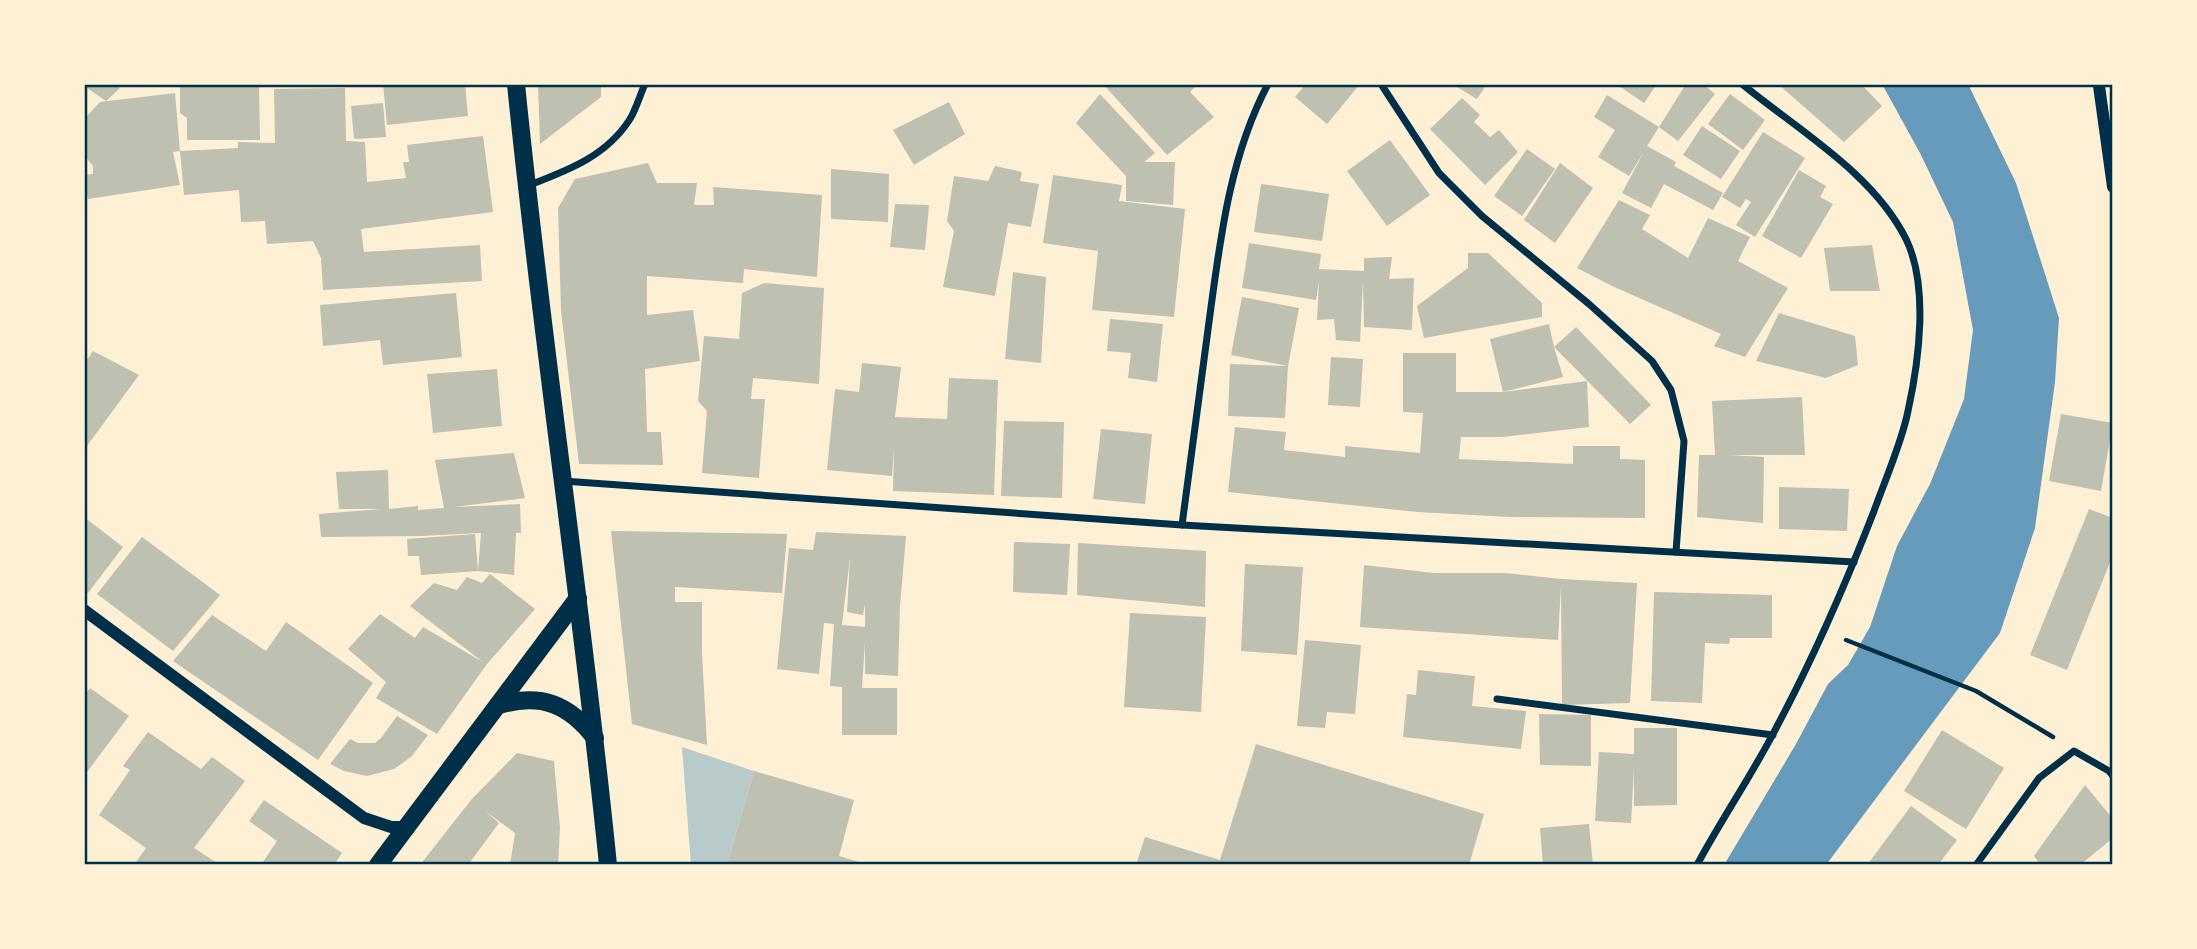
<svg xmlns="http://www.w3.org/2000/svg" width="2197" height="949" viewBox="0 0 2197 949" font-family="Jost,sans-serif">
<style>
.green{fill:#b9caca}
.water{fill:#669bbc}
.building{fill:#bec0b2;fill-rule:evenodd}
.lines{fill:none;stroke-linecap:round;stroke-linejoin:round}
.path{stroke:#003049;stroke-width:4.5}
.minor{stroke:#003049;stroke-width:7}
.tertiary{stroke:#003049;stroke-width:12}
.primary{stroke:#003049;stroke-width:18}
.neatline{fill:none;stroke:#003049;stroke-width:2.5}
</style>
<rect width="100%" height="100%" fill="#fdf0d5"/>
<path class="green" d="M682,747L754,771L727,865H691Z"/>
<path class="water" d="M1882,84H1968L2016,183L2059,318L2055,382L2035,528L2000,633L1826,865H1724L1796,744L1828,684L1848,665L1870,627L1897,546L1930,484L1964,399L1973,330L1953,222L1920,153Z"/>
<g class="building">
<path d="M84,84H116L120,88L106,101L84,86Z"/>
<path d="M259,84L260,140H187V118L180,113V85Z"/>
<path d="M383,84H465L468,116L387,125Z"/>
<path d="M538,84H601V97L540,144Z"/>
<path d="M1103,84H1198L1190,92L1214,117L1167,155Z"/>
<path d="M1306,84H1360L1327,124L1295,97Z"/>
<path d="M1452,84H1487L1477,99Z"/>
<path d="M1616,84H1657L1644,103Z"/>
<path d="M1686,84H1703L1715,94L1678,141L1659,127Z"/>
<path d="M1778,84H1861L1882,106L1844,142Z"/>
<path d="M345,88L346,141L365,142L367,182L406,178L403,162H409L407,145L483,136L493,212L361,229L364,252L480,245L482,281L323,290L321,258L313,241L267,244L265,221L241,222L239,190L184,195L180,151L173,152L180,185L88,199L84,175L93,174V166L84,155V119L100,102L175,93L180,151L238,148V142L275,143L274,89Z"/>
<path d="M1100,94L1155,153L1144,162H1175L1173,205L1126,201V176L1076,123Z"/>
<path d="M1730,94L1765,120L1743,150L1708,124Z"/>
<path d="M1607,95L1659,127L1647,146L1676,162L1674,166L1723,193L1713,210L1664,184L1651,208L1622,193L1644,152L1629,176L1598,157L1615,130L1594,117Z"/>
<path d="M1462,98L1480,115L1474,122L1490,137L1499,130L1518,152L1485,185L1430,129Z"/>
<path d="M949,102L965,134L914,165L893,130Z"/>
<path d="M383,103L386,137L354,139L351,106Z"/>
<path d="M1702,126L1740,151L1721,179L1683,155Z"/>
<path d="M1763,132L1805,158L1755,237L1736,225L1751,202L1746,199L1740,208L1722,197Z"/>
<path d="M1390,140L1430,195L1387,226L1347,171Z"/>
<path d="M1527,149L1555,169L1522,216L1494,196Z"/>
<path d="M648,163L657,183H697L694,205H714L713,187L822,195L817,277L744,269L743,283L647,276V315L693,310L700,361L645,369L647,432H661L663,465L579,464L561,311L558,208L575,179Z"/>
<path d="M1560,163L1593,188L1555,243L1524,220Z"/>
<path d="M995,166L1022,172L1020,181L1039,184L1031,227L1008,223L995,296L943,287L954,231L947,221L954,176L988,181Z"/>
<path d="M831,169L889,174L888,222L831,219Z"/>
<path d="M1799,170L1826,186L1820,197L1833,204L1801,258L1762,236Z"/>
<path d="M1053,175L1122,185L1119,201L1185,209L1174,317L1092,310L1098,251L1043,243Z"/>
<path d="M1261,184L1329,194L1322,241L1254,232Z"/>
<path d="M1619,200L1650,215L1642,229L1688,258L1708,218L1750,237L1738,261L1788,288L1745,357L1714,346L1721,334L1612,286L1577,268Z"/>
<path d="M895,204L929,205L925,250L890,247Z"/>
<path d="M1249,243L1321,254L1319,269L1364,271V258L1392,257L1389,279L1414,278L1412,330L1364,327L1363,281L1360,342L1336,340L1334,319L1317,320L1319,281L1316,300L1242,288Z"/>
<path d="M1872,245L1880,291H1830L1824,248Z"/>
<path d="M1468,253H1488L1542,303V317L1424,338L1417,306L1468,268Z"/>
<path d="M1013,272L1046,277L1041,363L1005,359Z"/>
<path d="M764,283L824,288L819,384L753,378L751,399H765L759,478L702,473L707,411L698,401L704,336L739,339L742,293Z"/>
<path d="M456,293L462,357L383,365L380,340L323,346L320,305Z"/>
<path d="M1242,297L1299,308L1288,366L1285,418L1228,416L1230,364L1288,366L1231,355Z"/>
<path d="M1779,313L1855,336L1858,365L1826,378L1756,361Z"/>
<path d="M1110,319L1163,324L1157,382L1128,378L1131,353L1107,351Z"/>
<path d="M1549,324L1554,347L1576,327L1651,405L1630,424L1554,347L1563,377L1503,392L1490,339Z"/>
<path d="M93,351L139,375L84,450V364Z"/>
<path d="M1403,353H1456V392H1503L1587,381L1589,427L1503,437H1461L1459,459L1573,464V446H1620V459L1645,460V518L1510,517L1417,512L1228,492L1235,427L1286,432L1284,450L1345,457V446L1420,453L1423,413L1403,412Z"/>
<path d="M1331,357L1363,359L1360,407L1328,405Z"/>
<path d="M862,363L901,367L895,417L947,419L949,378L998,380L994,495L893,491L894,449L892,476L827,470L835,389L859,392Z"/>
<path d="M497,369L502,426L433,433L427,374Z"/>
<path d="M1802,397L1805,455H1730L1764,457L1763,523L1697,517L1699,455H1715L1712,401Z"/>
<path d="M2061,414L2113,423L2101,491L2049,481Z"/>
<path d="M1004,421L1064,422L1062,498L1001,496Z"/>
<path d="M1101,429L1152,434L1145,504L1093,499Z"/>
<path d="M514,453L525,498L454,507L520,504L521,533H516L514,575L478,571L421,575L419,556H408L407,539L475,534L478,571L481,533L421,536L321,537L319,514L381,509H339L336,472L388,470L389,509L418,506V510L444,508L435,460Z"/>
<path d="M1779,487L1849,489L1847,531L1779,529Z"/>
<path d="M2089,509L2113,518V555L2067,670L2030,655Z"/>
<path d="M84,517L123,547L88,593L84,590Z"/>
<path d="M611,531L787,534L782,593L675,587V602H702V653L707,745L632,724Z"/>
<path d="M816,532L906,536L900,606L898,676L865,674V641L862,688H897V735H842V687L830,686L834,624L824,623L819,674L777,669L789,548L813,550ZM850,557L847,612L863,615L865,604V627L842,625Z"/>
<path d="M142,537L220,595L173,651L97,594Z"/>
<path d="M1014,542L1070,544L1067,595L1013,592Z"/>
<path d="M1078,543L1206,551L1205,607L1077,595Z"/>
<path d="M1245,564L1303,567L1297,655L1241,651Z"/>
<path d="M1364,565L1434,573H1505L1561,579L1637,583L1630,703L1562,705L1561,585L1558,640L1360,627Z"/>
<path d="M490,574L535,609L487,664L437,734L376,698L386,682L348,649L380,614L415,638L423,627L483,662L410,606L434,583L457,590L467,577L482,583Z"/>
<path d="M1654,592L1772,595V638H1730L1729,644L1705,643L1702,703L1651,701Z"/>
<path d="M1130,613L1206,617L1201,712L1124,707Z"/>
<path d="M212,615L266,651L286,622L373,683L318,760L173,661Z"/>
<path d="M1305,640L1361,645L1355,714L1327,712L1325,728L1297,726Z"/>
<path d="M1418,670L1475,676L1472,706L1526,711L1521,749L1403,737L1407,694L1416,695Z"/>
<path d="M90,688L129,716L84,776V696Z"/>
<path d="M1539,714L1591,715V766L1540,765Z"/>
<path d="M397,716L428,735L412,756L404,762L394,769L367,776L344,771L330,764L350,739L358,743H375L381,738Z"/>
<path d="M1634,728H1677V805L1634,806V769L1631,823L1595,821L1599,752L1634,754Z"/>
<path d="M1942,730L2004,768L1966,829L1904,791Z"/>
<path d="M148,732L201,769L212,757L245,781L194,848L220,865H134L146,848L99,815L130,770L123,766Z"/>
<path d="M1256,744L1484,814L1469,865H1136L1145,837L1220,860Z"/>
<path d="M517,753L554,761L560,828L558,865H510L515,833L485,811L499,823L468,865H420L471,800Z"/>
<path d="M754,771L854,800L839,856L869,865H727Z"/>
<path d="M2085,785L2113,819V838L2080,865H2041L2034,856Z"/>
<path d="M264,800L342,853L334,865H261L277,841L249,821Z"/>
<path d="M1911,806L1957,840L1938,865H1867Z"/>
<path d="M1589,824L1593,865H1543L1540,828Z"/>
</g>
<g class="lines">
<path class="path" d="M1846,640L1976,691L2053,737"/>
<g class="minor">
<path d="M1381,84L1439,173L1482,216L1589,304L1652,361L1671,390L1684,441L1676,552"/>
<path d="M527,186C566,171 606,157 630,119C636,109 640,95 645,84"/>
<path d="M563,481L1182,525L1854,562"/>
<path d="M1182,525C1191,457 1200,390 1209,322C1220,241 1229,158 1268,84"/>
<path d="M1497,699L1773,735"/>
<path d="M1697,865C1721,820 1750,778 1774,732C1812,661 1845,586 1874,511C1885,480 1902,442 1908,411C1919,361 1929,286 1906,239C1873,173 1798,130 1742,84"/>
<path d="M1976,865L2039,778L2074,751L2109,771L2113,776"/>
</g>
<g class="tertiary">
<path d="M2099,86L2113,187"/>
<path d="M84,610L364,818L391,827H406"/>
</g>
<g class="primary">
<path d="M516,84C542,345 582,604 608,865"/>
<path d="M499,705C541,693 569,704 595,738"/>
<path d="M378,865L578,598"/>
</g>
</g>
<rect width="2197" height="949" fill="none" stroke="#fdf0d5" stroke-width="172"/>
<rect x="86" y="86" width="2025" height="777" class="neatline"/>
</svg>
